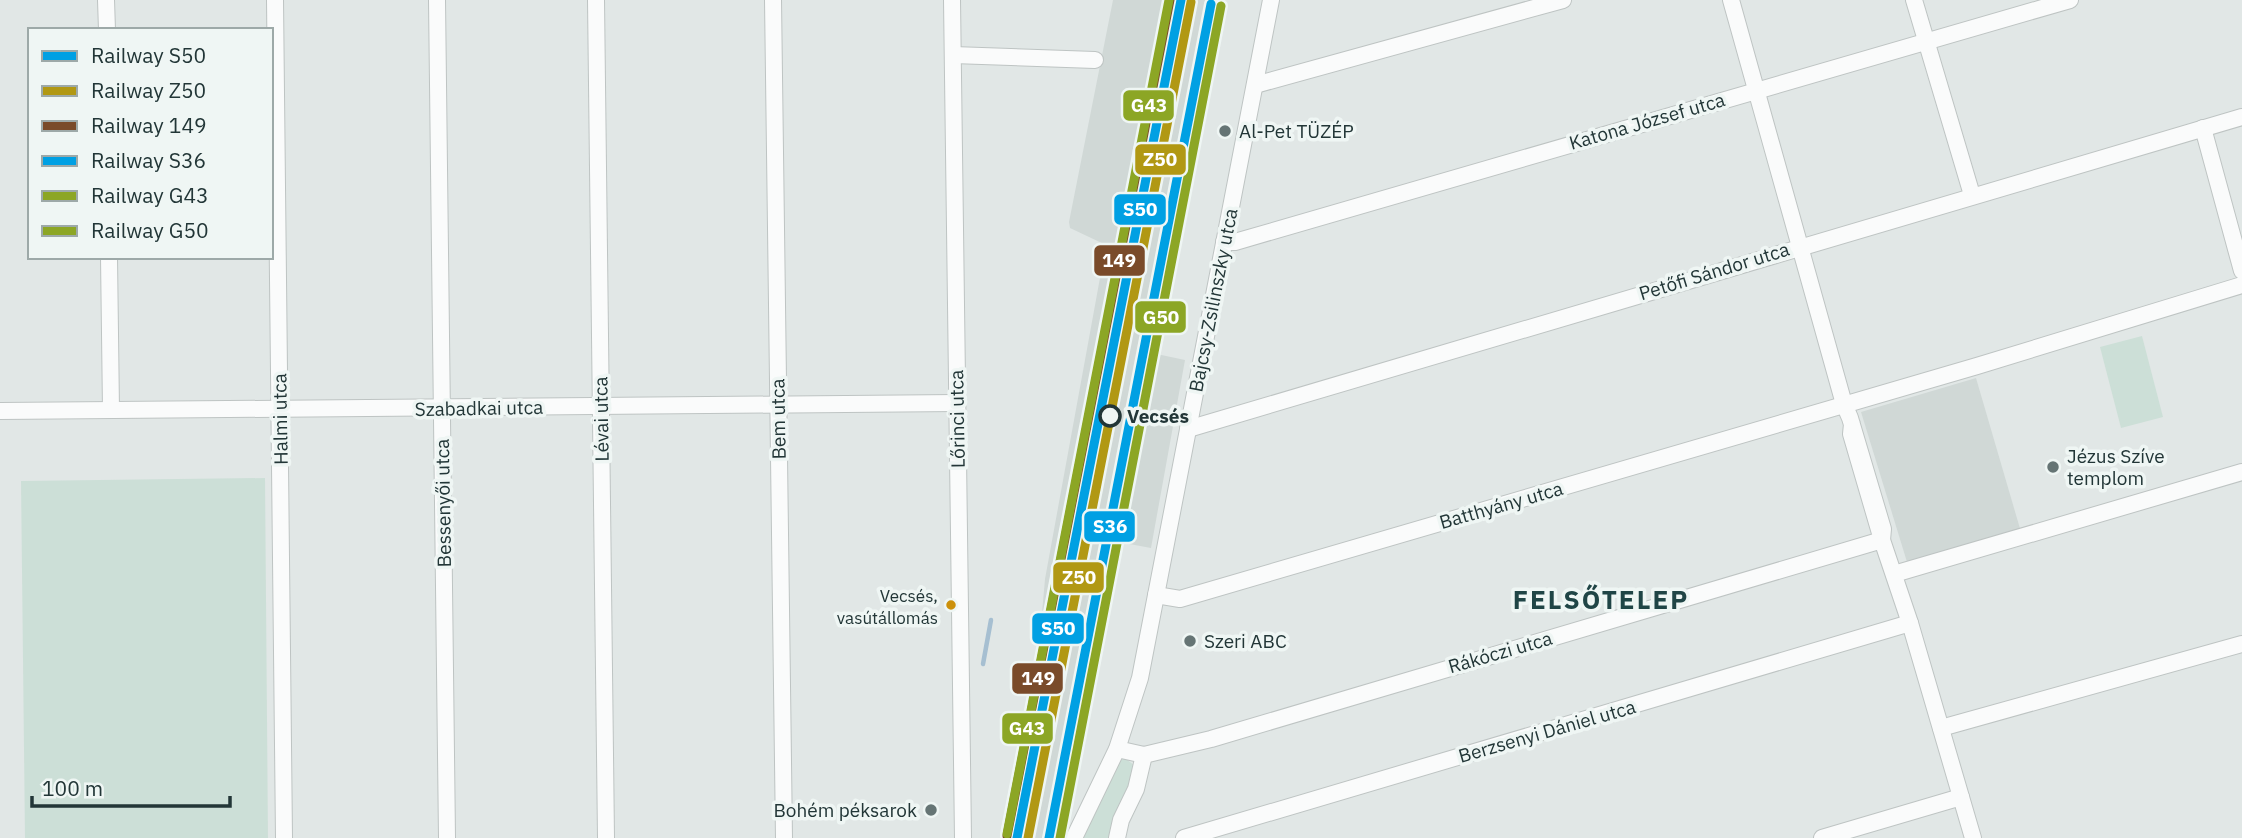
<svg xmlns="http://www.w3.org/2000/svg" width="2242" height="838" viewBox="0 0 2242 838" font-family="'IBM Plex Sans',sans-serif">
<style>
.built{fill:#d0d8d6}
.green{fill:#ccdfd7}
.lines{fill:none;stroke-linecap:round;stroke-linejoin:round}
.stream{stroke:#a6bfd1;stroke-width:4.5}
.minor-casing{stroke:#bec4c3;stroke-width:18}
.minor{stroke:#fafbfb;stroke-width:16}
.rail-1-casing{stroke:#eff6f4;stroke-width:14}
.rail-2-casing{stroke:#eff6f4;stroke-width:14}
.rail-3-casing{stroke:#eff6f4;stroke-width:14}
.rail-4-casing{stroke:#eff6f4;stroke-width:14}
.rail-5-casing{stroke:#eff6f4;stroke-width:14}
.rail-6-casing{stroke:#eff6f4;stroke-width:14}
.rail-1{stroke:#00a0e3;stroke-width:9}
.rail-2{stroke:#b19813;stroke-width:9}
.rail-3{stroke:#7a4b2a;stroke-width:9}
.rail-4{stroke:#00a0e3;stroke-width:9}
.rail-5{stroke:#8ca625;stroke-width:9}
.rail-6{stroke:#8ca625;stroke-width:9}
.poi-dot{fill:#657474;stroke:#eff6f4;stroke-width:2.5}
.stop-dot{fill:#eff6f4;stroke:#223637;stroke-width:3.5}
.bus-dot{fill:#cc900b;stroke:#eff6f4;stroke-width:2.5}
.labels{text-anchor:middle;stroke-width:7;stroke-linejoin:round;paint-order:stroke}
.bus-label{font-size:17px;fill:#223637;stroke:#eff6f4;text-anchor:end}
.street-label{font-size:19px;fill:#223637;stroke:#eff6f4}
.poi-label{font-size:19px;fill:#223637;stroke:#eff6f4;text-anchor:start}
.stop-label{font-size:19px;font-weight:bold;fill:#223637;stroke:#eff6f4;text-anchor:start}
.district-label{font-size:26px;font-weight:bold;letter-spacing:2px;fill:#204546;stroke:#eff6f4}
.line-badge{stroke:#eff6f4;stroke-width:2.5}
.badge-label{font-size:19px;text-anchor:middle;font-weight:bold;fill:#fff}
</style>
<rect width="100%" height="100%" fill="#e1e7e6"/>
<g class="built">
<path d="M1113,0H1213L1176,195L1182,200L1152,353L1185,360L1151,548L1124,543L1110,518L1047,838H1006L1036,681L1045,579L1106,245L1070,228L1069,222Z"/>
<path d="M1976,378L2021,532L1907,562L1861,412Z"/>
</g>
<g class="green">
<path d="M2142,336L2163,417L2121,428L2100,347Z"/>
<path d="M265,478L268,838H25L21,481Z"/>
<path d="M1125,758L1135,766L1112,838H1082L1117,762Z"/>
</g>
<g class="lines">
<path class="stream" d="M983,664L991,620"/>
<defs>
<g id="minor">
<path d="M106,0L107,30"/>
<path d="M275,0L284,838"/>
<path d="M437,0L447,838"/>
<path d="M596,0L606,838"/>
<path d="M773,0L784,838"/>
<path d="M952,0L963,838"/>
<path d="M1731,0L1844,404L1850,418L1883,529L1882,540L1851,434L1852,424"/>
<path d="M1914,0L1972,195"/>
<path d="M953,55L1095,60"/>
<path d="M1255,85L1563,0"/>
<path d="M2203,128L2242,271"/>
<path d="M1224,242H1235L2070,0"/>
<path d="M109,257L111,410"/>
<path d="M0,411L957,403"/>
<path d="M1188,429L2242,117"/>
<path d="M1894,574L2242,472"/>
<path d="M1156,595L1180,599L1977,366L2242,285"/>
<path d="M1941,728L2242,644"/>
<path d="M1117,749L1144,755L1211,739L1882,540L1910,623L1973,838"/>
<path d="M1074,838L1117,749L1140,678L1271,0"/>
<path d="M1117,838L1121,820L1136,789L1144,755"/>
<path d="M1184,838L1910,623"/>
<path d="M1822,838L1961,797"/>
</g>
</defs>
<use href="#minor" class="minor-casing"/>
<use href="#minor" class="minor"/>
<defs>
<path id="rail-1" d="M1017,838L1181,0"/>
<path id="rail-2" d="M1028,838L1191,2"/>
<path id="rail-3" d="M1007,836L1170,0"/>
<path id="rail-4" d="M1049,838L1211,4"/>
<path id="rail-5" d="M1007,834L1169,0"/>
<path id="rail-6" d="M1060,838L1221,6"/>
</defs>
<use href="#rail-1" class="rail-1-casing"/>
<use href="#rail-2" class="rail-2-casing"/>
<use href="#rail-3" class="rail-3-casing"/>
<use href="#rail-4" class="rail-4-casing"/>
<use href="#rail-5" class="rail-5-casing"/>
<use href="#rail-6" class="rail-6-casing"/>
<use href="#rail-1" class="rail-1"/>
<use href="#rail-2" class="rail-2"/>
<use href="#rail-3" class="rail-3"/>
<use href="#rail-4" class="rail-4"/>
<use href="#rail-5" class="rail-5"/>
<use href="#rail-6" class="rail-6"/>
</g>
<g class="poi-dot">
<circle cx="1225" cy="131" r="7"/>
<circle cx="2053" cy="467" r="7"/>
<circle cx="1190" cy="641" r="7"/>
<circle cx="931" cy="810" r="7"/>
</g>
<circle class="stop-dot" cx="1110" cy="416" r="10"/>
<circle class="bus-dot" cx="951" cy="605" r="6"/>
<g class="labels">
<g class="bus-label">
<text x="938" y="602">Vecsés,<tspan x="938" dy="22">vasútállomás</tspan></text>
</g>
<g class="street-label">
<text transform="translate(1647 121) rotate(-16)" y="7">Katona József utca</text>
<text transform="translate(1714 271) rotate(-17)" y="7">Petőfi Sándor utca</text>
<text transform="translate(1213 300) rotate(-79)" y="7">Bajcsy-Zsilinszky utca</text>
<text transform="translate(479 408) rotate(-1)" y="7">Szabadkai utca</text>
<text transform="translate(280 419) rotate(-91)" y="7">Halmi utca</text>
<text transform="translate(601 419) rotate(-91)" y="7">Lévai utca</text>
<text transform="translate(778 419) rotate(-91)" y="7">Bem utca</text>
<text transform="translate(957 419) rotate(-91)" y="7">Lőrinci utca</text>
<text transform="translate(443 503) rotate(-91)" y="7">Bessenyői utca</text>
<text transform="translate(1501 505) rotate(-16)" y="7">Batthyány utca</text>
<text transform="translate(1500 652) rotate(-16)" y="7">Rákóczi utca</text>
<text transform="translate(1547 731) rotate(-16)" y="7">Berzsenyi Dániel utca</text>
</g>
<g class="poi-label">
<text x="1239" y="138">Al-Pet TÜZÉP</text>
<text x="2067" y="463">Jézus Szíve<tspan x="2067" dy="22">templom</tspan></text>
<text x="1204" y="648">Szeri ABC</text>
<text x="917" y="817" text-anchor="end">Bohém péksarok</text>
</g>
<g class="stop-label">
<text x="1127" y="423">Vecsés</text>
</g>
<g class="district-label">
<text x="1601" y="609">FELSŐTELEP</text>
</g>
</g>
<g class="line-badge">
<rect x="1122" y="89" width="53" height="33" rx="7" fill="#8ca625"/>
<rect x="1134" y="143" width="53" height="33" rx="7" fill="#b19813"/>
<rect x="1113" y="193" width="54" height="33" rx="7" fill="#00a0e3"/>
<rect x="1093" y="244" width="53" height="33" rx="7" fill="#7a4b2a"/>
<rect x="1134" y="300" width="53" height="34" rx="7" fill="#8ca625"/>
<rect x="1083" y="510" width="53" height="33" rx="7" fill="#00a0e3"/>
<rect x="1052" y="561" width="53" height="33" rx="7" fill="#b19813"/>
<rect x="1031" y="612" width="54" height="33" rx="7" fill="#00a0e3"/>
<rect x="1011" y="662" width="53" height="33" rx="7" fill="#7a4b2a"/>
<rect x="1001" y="712" width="53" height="33" rx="7" fill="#8ca625"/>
</g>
<g class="badge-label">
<text x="1149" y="112">G43</text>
<text x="1160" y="166">Z50</text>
<text x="1140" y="216">S50</text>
<text x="1119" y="267">149</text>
<text x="1161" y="324">G50</text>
<text x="1110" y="533">S36</text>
<text x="1079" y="584">Z50</text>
<text x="1058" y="635">S50</text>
<text x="1038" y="685">149</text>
<text x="1027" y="735">G43</text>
</g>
<rect x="28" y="28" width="245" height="231" fill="#eff6f4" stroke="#9da9a8" stroke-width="2"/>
<rect x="42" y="51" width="35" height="10" fill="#00a0e3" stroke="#9da9a8" stroke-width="2"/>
<text x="91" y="63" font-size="21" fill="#223637">Railway S50</text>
<rect x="42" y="86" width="35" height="10" fill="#b19813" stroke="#9da9a8" stroke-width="2"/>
<text x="91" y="98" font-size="21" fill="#223637">Railway Z50</text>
<rect x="42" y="121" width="35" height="10" fill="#7a4b2a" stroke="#9da9a8" stroke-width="2"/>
<text x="91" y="133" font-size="21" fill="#223637">Railway 149</text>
<rect x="42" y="156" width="35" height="10" fill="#00a0e3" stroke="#9da9a8" stroke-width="2"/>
<text x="91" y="168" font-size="21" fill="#223637">Railway S36</text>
<rect x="42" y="191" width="35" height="10" fill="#8ca625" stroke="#9da9a8" stroke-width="2"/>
<text x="91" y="203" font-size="21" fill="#223637">Railway G43</text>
<rect x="42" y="226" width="35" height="10" fill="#8ca625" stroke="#9da9a8" stroke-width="2"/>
<text x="91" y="238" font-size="21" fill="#223637">Railway G50</text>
<path d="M32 796v10h198v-10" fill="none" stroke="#223637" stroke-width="3.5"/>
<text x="42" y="796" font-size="21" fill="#223637" stroke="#eff6f4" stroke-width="5" paint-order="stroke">100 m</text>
</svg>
